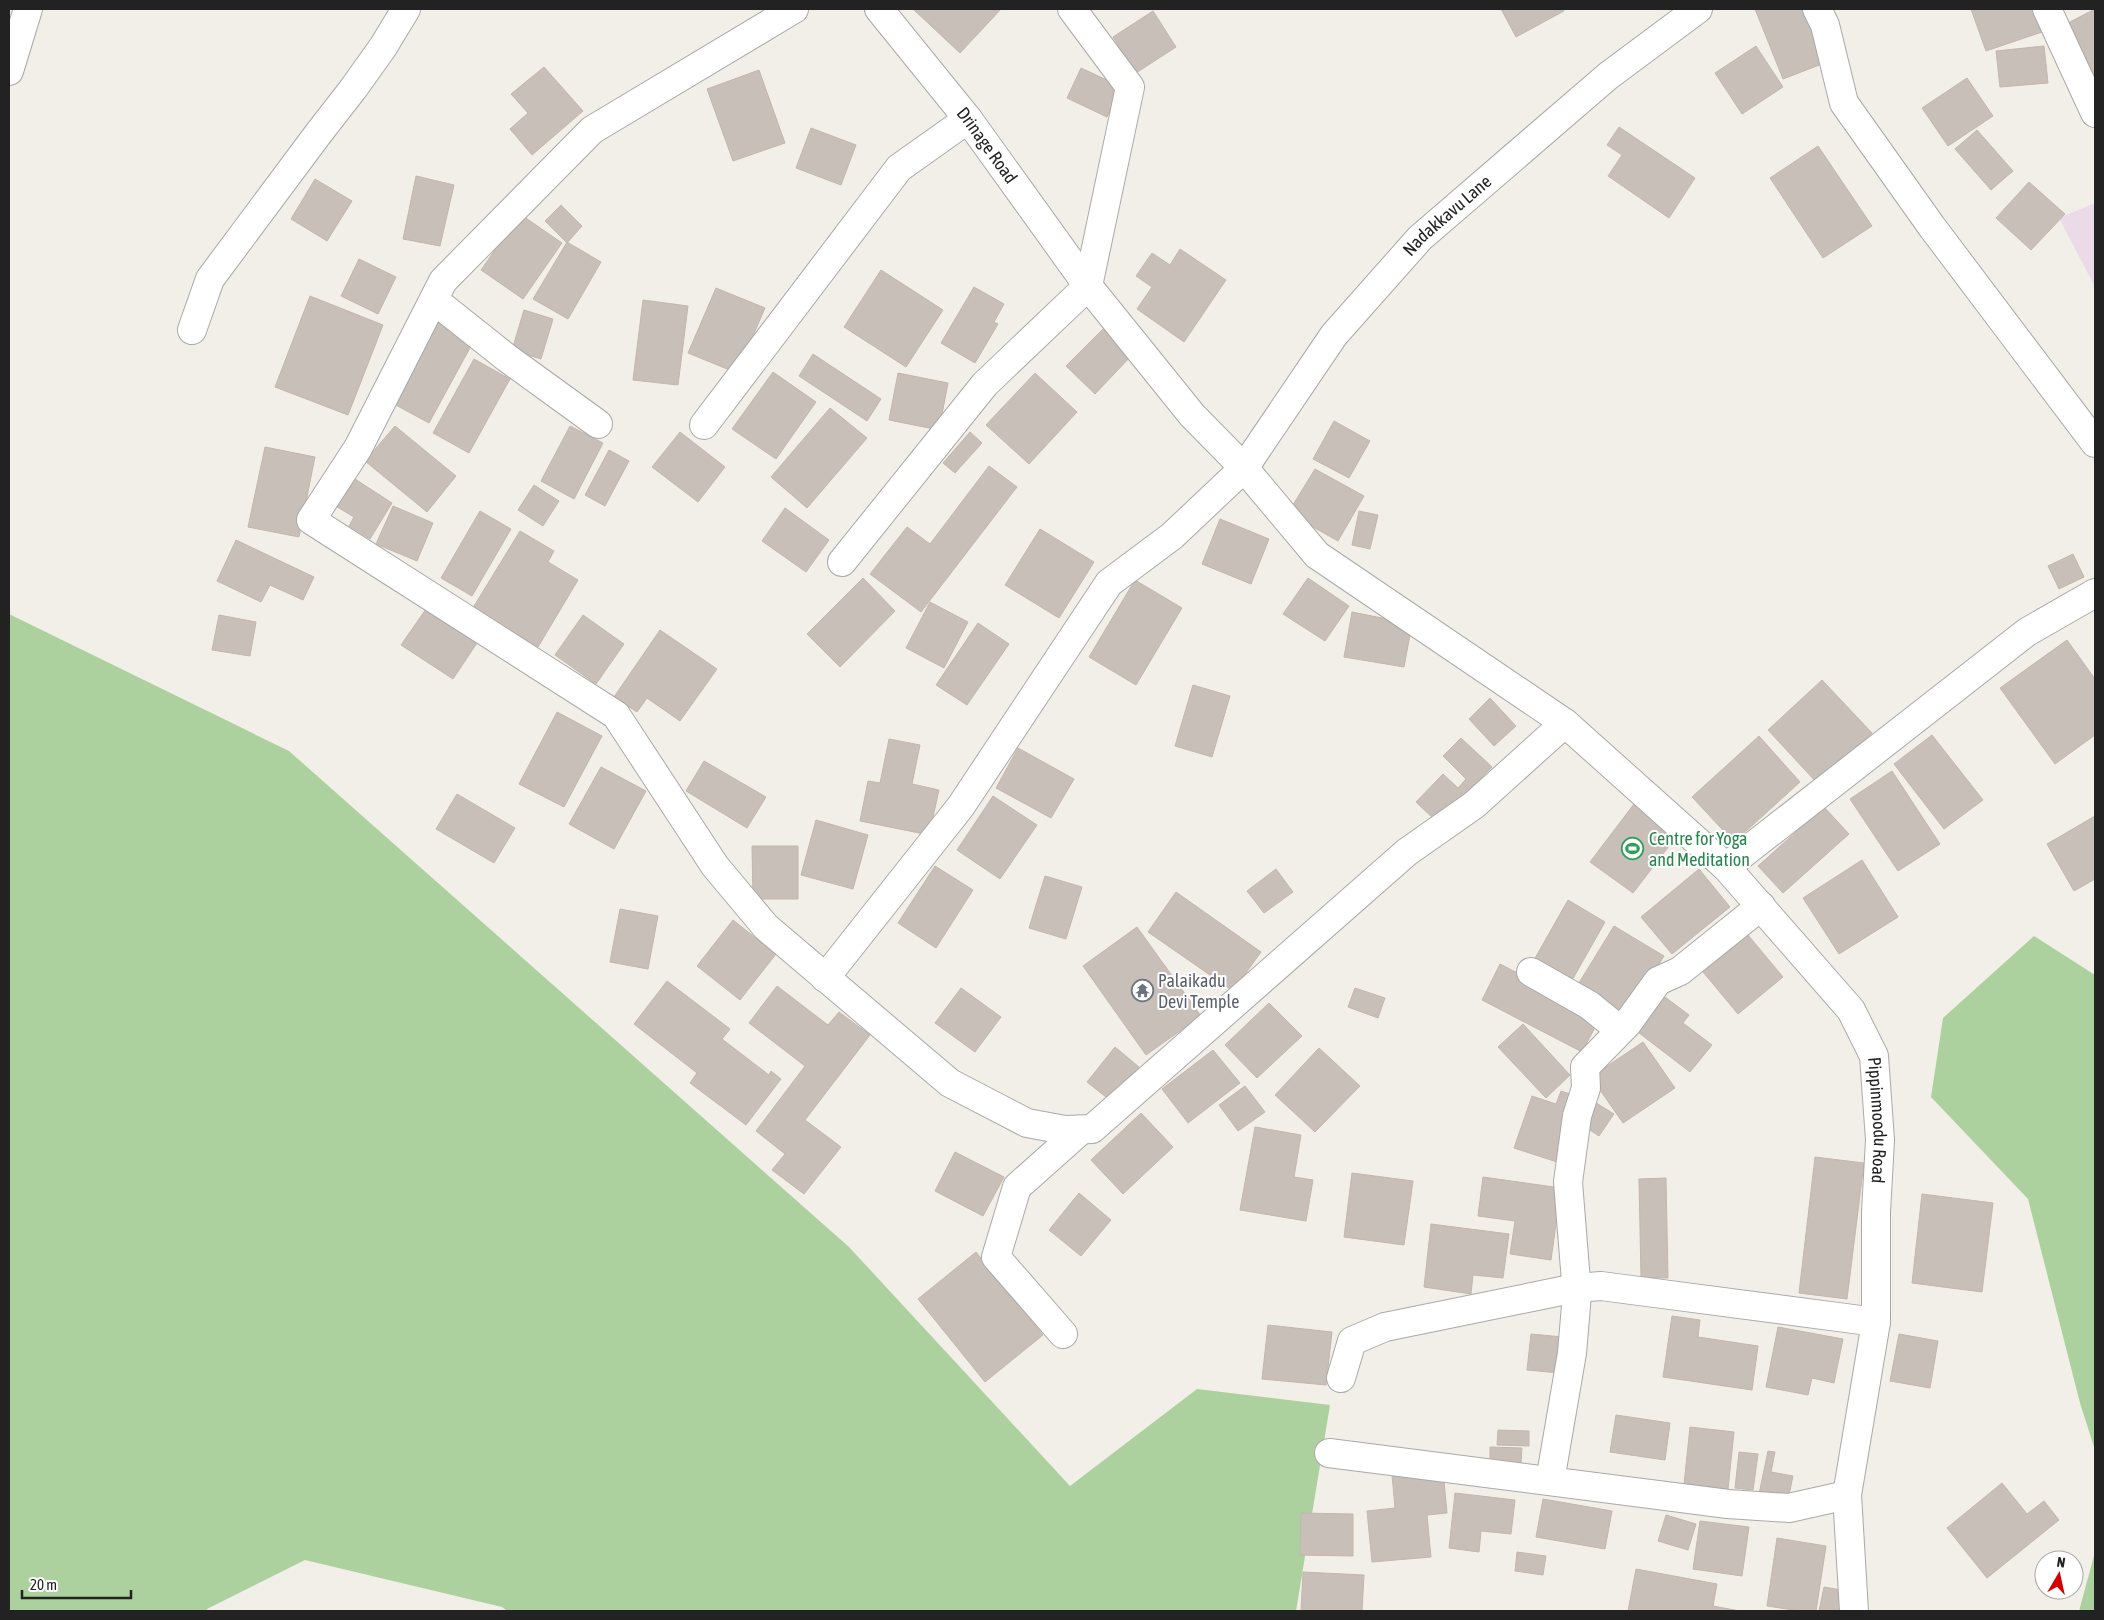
<svg xmlns="http://www.w3.org/2000/svg" width="2104" height="1620" viewBox="0 0 2104 1620" font-family="'Asap Condensed',sans-serif">
<style>
.industrial{fill:#ebdbe8}
.forest{fill:#add19e}
.building{fill:#c7bfb8;stroke:#c4b6ab}
.lines{fill:none;stroke-linecap:round;stroke-linejoin:round}
.street-casing{stroke:#a9a9a9;stroke-width:30}
.street{stroke:#fff;stroke-width:28}
.labels{text-anchor:middle;stroke-width:4;stroke-linejoin:round;paint-order:stroke}
.street-label{font-size:18px;fill:#222;stroke:#fff}
.leisure-label{font-size:18px;fill:#27864d;stroke:#fff;text-anchor:start}
.worship-label{font-size:18px;fill:#5b616d;stroke:#fff;text-anchor:start}
</style>
<rect width="100%" height="100%" fill="#f2efe9"/>
<path class="industrial" d="M2095,203V287L2059,218Z"/>
<g class="forest">
<path d="M9,614L289,751L849,1247L1070,1486L1197,1389L1330,1405L1296,1611H507L502,1607L305,1560L207,1609V1611H9Z"/>
<path d="M2034,936L2095,975V1450L2080,1403L2028,1199L1931,1097L1943,1018Z"/>
<path d="M2095,1552V1611H2079Z"/>
</g>
<g class="building">
<path d="M913,9H1001L960,53Z"/>
<path d="M1501,9H1563L1564,11L1516,37Z"/>
<path d="M1755,9H1805L1827,62L1783,79Z"/>
<path d="M1971,9H2034L2042,32L1986,51Z"/>
<path d="M2095,9V89L2064,25Z"/>
<path d="M1153,11L1176,47L1136,73L1113,37Z"/>
<path d="M1756,46L1783,87L1742,114L1715,73Z"/>
<path d="M2044,46L2048,83L2000,87L1996,51Z"/>
<path d="M544,67L583,111L532,155L510,129L528,113L511,94Z"/>
<path d="M1081,68L1122,87L1107,117L1067,98Z"/>
<path d="M759,70L785,143L733,161L707,89Z"/>
<path d="M1967,78L1993,116L1948,146L1922,108Z"/>
<path d="M1619,127L1695,178L1669,218L1608,176L1622,155L1607,145Z"/>
<path d="M811,128L856,145L841,185L796,168Z"/>
<path d="M1977,130L2013,171L1991,190L1955,149Z"/>
<path d="M1818,146L1872,226L1823,258L1770,178Z"/>
<path d="M416,176L454,185L440,246L403,239Z"/>
<path d="M315,179L352,201L327,241L291,219Z"/>
<path d="M2029,182L2065,214L2031,250L1996,218Z"/>
<path d="M561,205L582,226L567,243L545,221Z"/>
<path d="M520,214L562,243L523,299L481,270Z"/>
<path d="M567,242L601,262L568,319L533,299Z"/>
<path d="M1180,249L1226,280L1184,342L1137,309L1152,287L1136,276L1152,253L1170,265Z"/>
<path d="M359,259L396,277L378,314L341,296Z"/>
<path d="M881,270L943,310L906,367L844,327Z"/>
<path d="M974,287L1004,304L994,322L998,324L975,363L941,343Z"/>
<path d="M716,288L765,308L737,373L688,353Z"/>
<path d="M310,296L383,325L348,415L275,387Z"/>
<path d="M643,300L688,306L678,385L633,380Z"/>
<path d="M524,310L553,319L541,359L512,350Z"/>
<path d="M439,315L477,335L429,423L392,403Z"/>
<path d="M1106,326L1134,353L1095,394L1066,366Z"/>
<path d="M813,354L881,399L867,421L799,376Z"/>
<path d="M474,359L510,379L469,453L433,433Z"/>
<path d="M773,372L816,402L776,459L732,429Z"/>
<path d="M898,373L948,383L939,430L889,420Z"/>
<path d="M1035,373L1077,412L1029,464L986,425Z"/>
<path d="M830,408L867,438L807,508L771,477Z"/>
<path d="M1334,421L1370,441L1349,478L1313,459Z"/>
<path d="M395,426L456,476L427,512L365,461Z"/>
<path d="M570,426L603,443L574,499L541,481Z"/>
<path d="M680,432L725,467L698,502L652,467Z"/>
<path d="M970,432L982,443L955,473L943,463Z"/>
<path d="M265,447L315,457L299,537L248,527Z"/>
<path d="M609,450L629,461L605,506L585,495Z"/>
<path d="M989,466L1017,487L921,612L870,574L907,527L930,544Z"/>
<path d="M1315,469L1364,496L1338,541L1288,513Z"/>
<path d="M352,477L392,503L370,539L349,526L354,517L334,505Z"/>
<path d="M534,485L559,501L543,526L518,510Z"/>
<path d="M393,506L433,523L417,561L376,544Z"/>
<path d="M785,508L829,540L806,572L762,541Z"/>
<path d="M480,511L511,529L472,596L441,578Z"/>
<path d="M1359,511L1378,515L1370,549L1352,545Z"/>
<path d="M1220,519L1269,539L1251,584L1202,564Z"/>
<path d="M1040,529L1094,562L1059,618L1005,585Z"/>
<path d="M520,531L554,551L548,562L578,580L538,647L506,628L504,631L471,611Z"/>
<path d="M236,540L314,577L303,600L270,585L261,602L217,581Z"/>
<path d="M2073,554L2084,577L2059,589L2048,566Z"/>
<path d="M863,578L895,611L840,667L807,634Z"/>
<path d="M1308,578L1349,606L1325,641L1283,614Z"/>
<path d="M1135,580L1182,608L1136,685L1089,657Z"/>
<path d="M930,602L968,622L944,668L906,648Z"/>
<path d="M426,609L477,643L453,679L401,645Z"/>
<path d="M1352,612L1412,624L1404,667L1344,657Z"/>
<path d="M219,615L256,622L250,656L212,650Z"/>
<path d="M583,615L624,644L596,684L555,655Z"/>
<path d="M978,623L1009,644L967,705L936,685Z"/>
<path d="M660,630L717,669L680,721L647,698L637,712L614,697Z"/>
<path d="M2067,640L2095,679V735L2055,764L2000,688Z"/>
<path d="M1822,680L1872,733L1817,783L1768,730Z"/>
<path d="M1193,685L1230,696L1212,757L1175,746Z"/>
<path d="M1490,698L1516,726L1494,746L1469,719Z"/>
<path d="M557,712L602,736L564,807L519,784Z"/>
<path d="M1932,735L1983,800L1944,829L1894,764Z"/>
<path d="M1759,736L1800,782L1734,842L1692,797Z"/>
<path d="M1461,738L1492,767L1438,823L1416,802L1443,774L1458,788L1466,779L1443,756Z"/>
<path d="M889,739L920,745L912,784L939,790L929,835L860,821L868,781L880,783Z"/>
<path d="M1018,748L1074,779L1051,818L996,788Z"/>
<path d="M704,761L766,797L747,828L686,791Z"/>
<path d="M601,767L646,791L614,849L569,824Z"/>
<path d="M1892,771L1940,844L1898,871L1850,799Z"/>
<path d="M457,794L515,828L494,863L436,829Z"/>
<path d="M993,796L1037,825L1000,879L957,850Z"/>
<path d="M1634,804L1676,837L1633,893L1590,862Z"/>
<path d="M1824,807L1849,834L1783,893L1758,866Z"/>
<path d="M2095,816V879L2074,891L2047,844Z"/>
<path d="M816,820L868,835L853,889L801,875Z"/>
<path d="M752,846H798V899H753Z"/>
<path d="M1862,860L1898,917L1839,954L1803,898Z"/>
<path d="M935,866L973,890L936,948L898,923Z"/>
<path d="M1276,869L1293,892L1264,913L1247,891Z"/>
<path d="M1699,869L1730,907L1672,954L1641,917Z"/>
<path d="M1045,876L1082,887L1066,939L1029,928Z"/>
<path d="M1176,892L1261,952L1233,991L1148,932Z"/>
<path d="M1568,900L1605,922L1571,982L1534,960Z"/>
<path d="M620,909L658,916L648,969L610,962Z"/>
<path d="M733,920L776,954L740,1000L697,966Z"/>
<path d="M1614,926L1664,956L1624,1021L1574,991Z"/>
<path d="M1137,927L1201,1016L1146,1055L1083,966Z"/>
<path d="M1748,935L1783,977L1738,1014L1703,972Z"/>
<path d="M1500,964L1601,1016L1582,1052L1482,1000Z"/>
<path d="M667,981L730,1029L722,1039L769,1075L771,1071L781,1079L746,1125L690,1083L697,1073L634,1024Z"/>
<path d="M777,986L828,1025L839,1012L870,1035L805,1120L841,1147L804,1194L772,1170L785,1154L756,1131L805,1066L749,1023Z"/>
<path d="M961,988L1001,1017L975,1052L935,1023Z"/>
<path d="M1355,988L1385,998L1378,1018L1348,1007Z"/>
<path d="M1657,991L1689,1015L1683,1023L1712,1045L1690,1072L1630,1026Z"/>
<path d="M1269,1003L1302,1036L1257,1078L1225,1045Z"/>
<path d="M1523,1024L1570,1075L1546,1098L1498,1047Z"/>
<path d="M1643,1042L1675,1088L1623,1123L1591,1077Z"/>
<path d="M1115,1047L1139,1067L1111,1101L1087,1082Z"/>
<path d="M1319,1048L1360,1086L1315,1132L1275,1095Z"/>
<path d="M1213,1050L1240,1083L1188,1123L1162,1089Z"/>
<path d="M1245,1086L1265,1112L1238,1131L1219,1105Z"/>
<path d="M1561,1091L1579,1097L1557,1162L1514,1148L1532,1096L1556,1104Z"/>
<path d="M1593,1101L1614,1114L1599,1136L1579,1123Z"/>
<path d="M1141,1113L1173,1147L1123,1194L1091,1160Z"/>
<path d="M1255,1127L1301,1135L1294,1177L1313,1180L1306,1221L1240,1210Z"/>
<path d="M955,1152L1004,1177L983,1216L935,1191Z"/>
<path d="M1815,1157L1864,1163L1847,1299L1799,1293Z"/>
<path d="M1352,1173L1413,1181L1404,1245L1344,1237Z"/>
<path d="M1483,1177L1561,1188L1551,1260L1510,1254L1515,1221L1478,1216Z"/>
<path d="M1666,1178L1668,1278H1641L1639,1179Z"/>
<path d="M1079,1193L1111,1220L1081,1256L1049,1230Z"/>
<path d="M1922,1194L1993,1203L1982,1292L1912,1283Z"/>
<path d="M1431,1224L1509,1234L1503,1278L1473,1275L1471,1294L1424,1287Z"/>
<path d="M976,1252L1043,1335L985,1382L918,1299Z"/>
<path d="M1672,1316L1700,1320L1698,1337L1758,1346L1752,1390L1663,1377Z"/>
<path d="M1268,1325L1332,1332L1326,1385L1262,1379Z"/>
<path d="M1778,1327L1843,1339L1834,1383L1812,1378L1808,1395L1766,1387Z"/>
<path d="M1531,1334L1563,1337L1560,1373L1527,1370Z"/>
<path d="M1899,1334L1938,1341L1930,1388L1890,1381Z"/>
<path d="M1616,1415L1670,1423L1665,1460L1610,1452Z"/>
<path d="M1690,1427L1734,1432L1728,1489L1684,1484Z"/>
<path d="M1498,1430L1529,1431V1446L1497,1445Z"/>
<path d="M1490,1447L1522,1448L1521,1463L1490,1462Z"/>
<path d="M1768,1451L1775,1452L1771,1472L1793,1476L1788,1500L1759,1494Z"/>
<path d="M1739,1452L1758,1454L1753,1490L1735,1488Z"/>
<path d="M1443,1471L1447,1513L1427,1515L1431,1557L1372,1562L1367,1511L1395,1508L1392,1475Z"/>
<path d="M2002,1483L2027,1514L2044,1501L2059,1520L1987,1578L1947,1528Z"/>
<path d="M1455,1493L1515,1500L1511,1534L1481,1531L1479,1552L1449,1548Z"/>
<path d="M1543,1499L1612,1511L1605,1549L1536,1537Z"/>
<path d="M1301,1513L1353,1514V1556L1300,1555Z"/>
<path d="M1666,1515L1696,1524L1688,1550L1658,1541Z"/>
<path d="M1700,1521L1749,1527L1742,1576L1693,1569Z"/>
<path d="M1777,1538L1826,1546L1816,1611H1800L1767,1606Z"/>
<path d="M1517,1552L1546,1556L1543,1575L1515,1571Z"/>
<path d="M1636,1569L1717,1584L1713,1606L1740,1611H1628Z"/>
<path d="M1303,1572L1364,1575L1362,1611H1301Z"/>
<path d="M1824,1587L1847,1591L1844,1611H1819Z"/>
</g>
<g class="lines">
<defs>
<g id="street">
<path d="M794,9L592,130L443,281L358,448L311,520L616,715L715,866L766,927L950,1083L1027,1123L1065,1130L1092,1129L1407,852L1474,805L1565,723"/>
<path id="s1" d="M879,9L968,119L1088,286L1192,415L1244,468L1317,555L1565,723L1726,867L1851,1010L1874,1056L1880,1140L1876,1212V1322L1847,1495L1854,1611"/>
<path d="M1817,9L1825,25L1844,103L1932,227L2095,443"/>
<path d="M2047,9L2095,113"/>
<path d="M9,71L28,9"/>
<path d="M434,300L507,358L598,424"/>
<path d="M192,330L210,279L318,134L353,89L383,47L406,9"/>
<path d="M704,425L899,168L968,119"/>
<path d="M842,562L985,384L1088,286L1130,87L1072,9"/>
<path d="M1726,867L2027,632L2095,593"/>
<path d="M1531,972L1589,1005L1620,1030"/>
<path id="s2" d="M825,978L961,806L1109,583L1172,536L1244,468L1334,335L1420,238L1608,76L1698,9"/>
<path d="M1063,1334L996,1257L1017,1187L1081,1130"/>
<path d="M1341,1378L1352,1341L1385,1327L1576,1288L1601,1286L1876,1322"/>
<path d="M1329,1453L1728,1504L1789,1508L1847,1495"/>
<path d="M1550,1481L1572,1353L1577,1294L1568,1182L1577,1116L1586,1088L1585,1067L1627,1024L1658,981L1680,971L1761,906"/>
</g>
</defs>
<use href="#street" class="street-casing"/>
<use href="#street" class="street"/>
</g>
<defs>
<symbol id="stadium-ring" viewBox="-11 -11 22 22"><circle r="9.5" fill="#fff" stroke="#2e9e5b" stroke-width="1.5"/><path d="M0-5a6.5 5 0 1 0 0 10a6.5 5 0 1 0 0-10ZM-3.5-1.8h7v3.6h-7Z" fill="#2e9e5b"/></symbol>
<symbol id="temple-ring" viewBox="-11 -11 22 22"><circle r="9.5" fill="#fff" stroke="#6b7280" stroke-width="1.5"/><path d="M0-6L5-2H3V0L6.5 2.5H4V6H1.5V3h-3V6H-4V2.5H-6.5L-3 0V-2H-5Z" fill="#6b7280"/></symbol>
</defs>
<g fill-rule="evenodd">
<use href="#stadium-ring" x="1620" y="836" width="25" height="25"/>
<use href="#temple-ring" x="1130" y="978" width="25" height="25"/>
</g>
<g class="labels">
<g class="street-label">
<text dy="6" stroke="none"><textPath href="#s1" startOffset="174">Drinage Road</textPath></text>
<text dy="6" stroke="none"><textPath href="#s2" startOffset="990">Nadakkavu Lane</textPath></text>
<text dy="6" stroke="none"><textPath href="#s1" startOffset="1522">Pippinmoodu Road</textPath></text>
</g>
<g class="leisure-label">
<text x="1649" y="845">Centre for Yoga<tspan x="1649" dy="21">and Meditation</tspan></text>
</g>
<g class="worship-label">
<text x="1158" y="987">Palaikadu<tspan x="1158" dy="21">Devi Temple</tspan></text>
</g>
</g>
<rect width="2104" height="1620" fill="none" stroke="#222222" stroke-width="20"/>
<g transform="translate(2059 1575) rotate(9)"><circle r="24" fill="#ffffff" stroke="#a7a7a7"/>
<path d="M0-4L9 19L0 12L-9 19Z" fill="#d40000"/>
<text y="-8" font-size="14" font-weight="bold" text-anchor="middle" fill="#222222">N</text>
</g>
<path d="M22 1590v8h109v-8" fill="none" stroke="#222222" stroke-width="2.5"/>
<text x="30" y="1590" font-size="15" fill="#222222" stroke="#ffffff" stroke-width="4" paint-order="stroke">20 m</text>
</svg>
